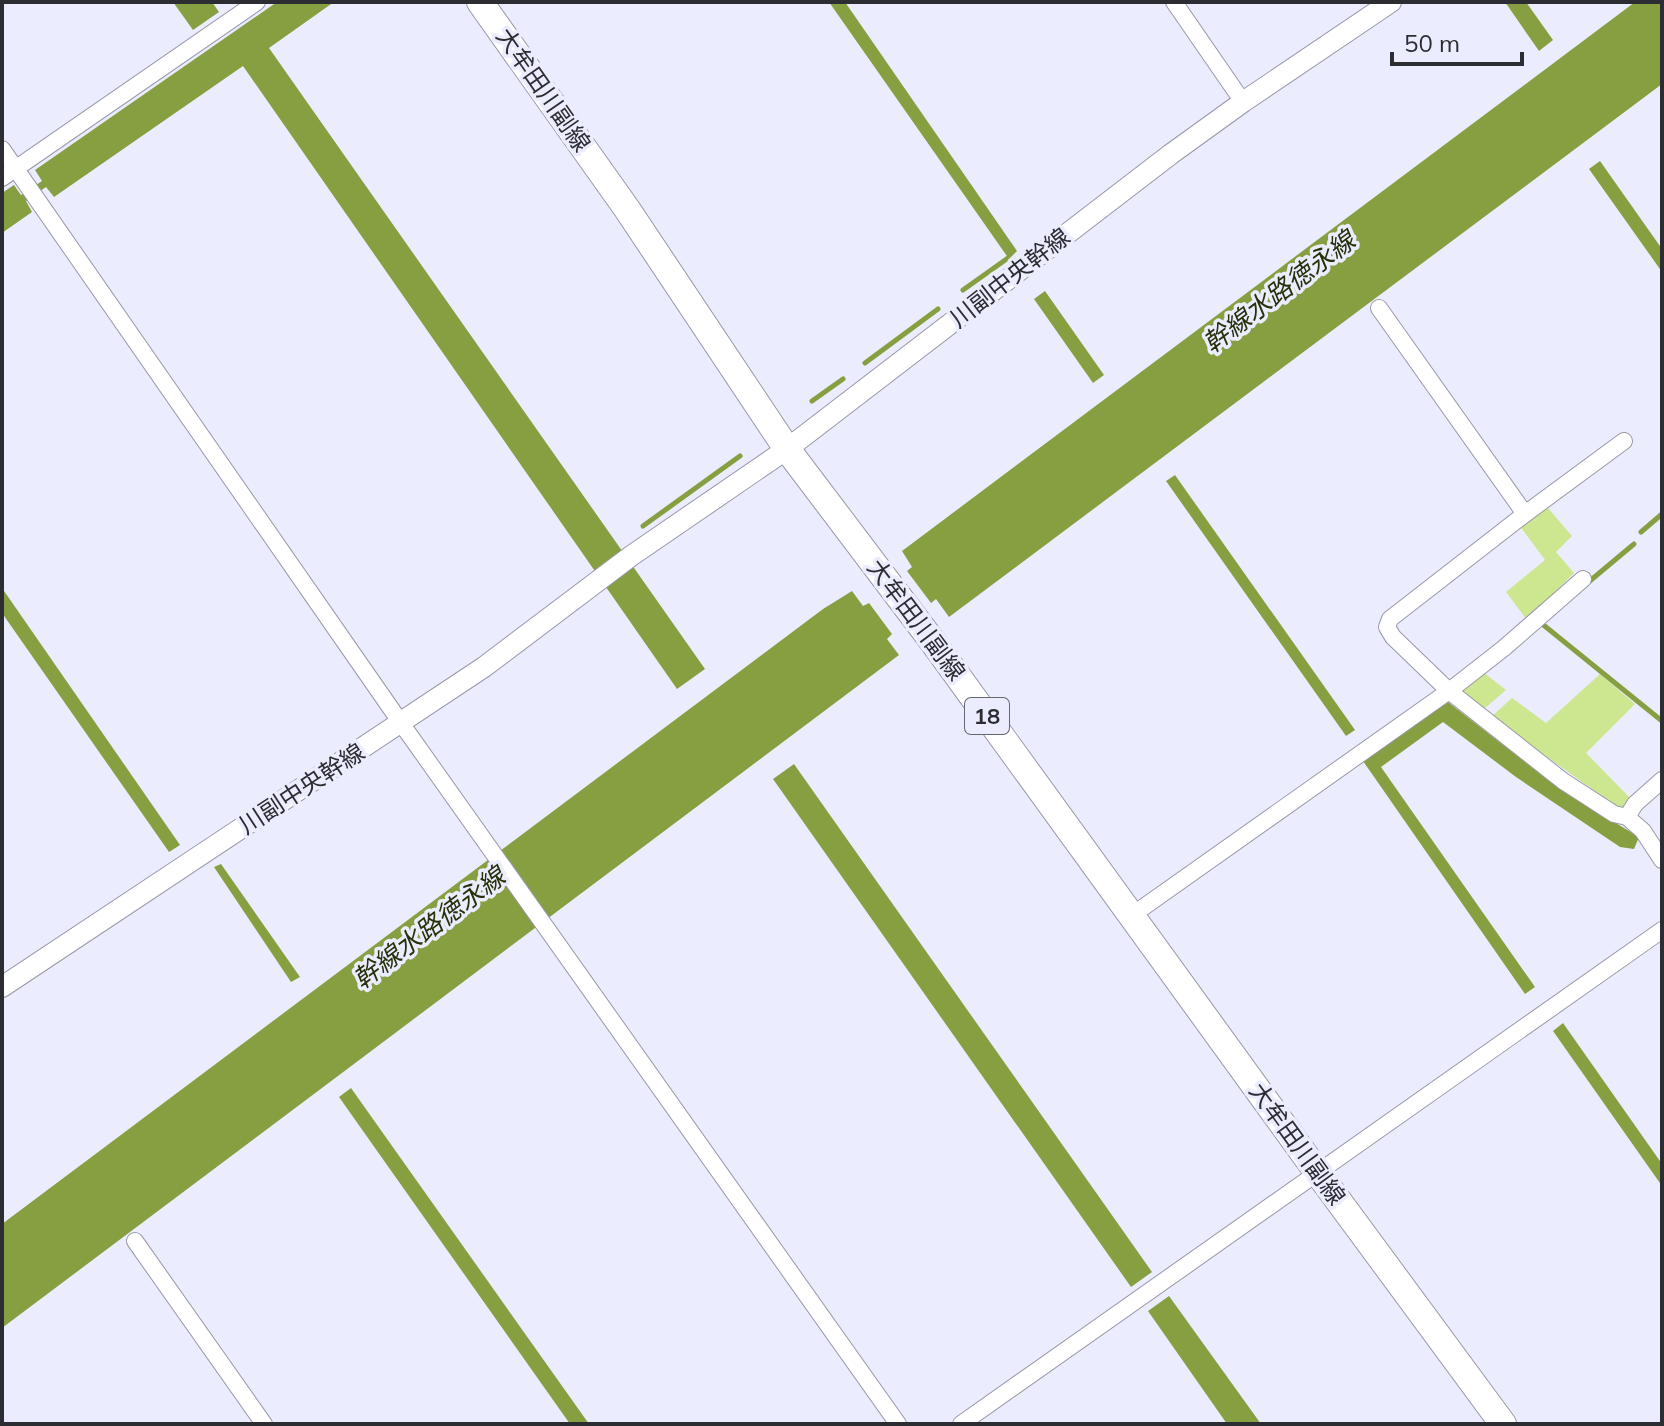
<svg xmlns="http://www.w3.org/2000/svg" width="1664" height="1426" viewBox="0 0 1664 1426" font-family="Mulish,'Noto Sans JP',sans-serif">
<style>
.green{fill:#cce790}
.water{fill:#86a041}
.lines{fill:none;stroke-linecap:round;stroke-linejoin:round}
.stream{stroke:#86a041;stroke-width:5}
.minor-casing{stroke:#9898a9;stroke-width:18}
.tertiary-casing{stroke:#9898a9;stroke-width:22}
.primary-casing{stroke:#9898a9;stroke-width:28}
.minor{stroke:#fff;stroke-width:16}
.tertiary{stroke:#fff;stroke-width:20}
.primary{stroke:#fff;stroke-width:26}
.labels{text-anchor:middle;stroke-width:7;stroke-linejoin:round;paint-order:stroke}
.shield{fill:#ececff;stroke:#666670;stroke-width:2}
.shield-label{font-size:22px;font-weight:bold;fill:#2c2c33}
.street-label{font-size:24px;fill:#2c2c33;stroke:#ececff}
.water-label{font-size:26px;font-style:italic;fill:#273109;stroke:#ececff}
</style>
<rect width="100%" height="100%" fill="#ececff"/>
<g class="green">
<path d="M1548,508L1572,536L1556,552L1574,573L1527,620L1506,592L1545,560L1519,525Z"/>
<path d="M1483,672L1506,690L1484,709L1460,691Z"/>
<path d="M1600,674L1635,704L1586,753L1632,800L1620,809L1491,717L1512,698L1546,723Z"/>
</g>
<g class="water">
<path d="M173,2H212L219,12L193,30Z"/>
<path d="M277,2H334L269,48L705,669L677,689L243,66L54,197L46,187L26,201L32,212L2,233V193L14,185L21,195L42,181L35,170Z"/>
<path d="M829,2H845L1017,251L1009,259Z"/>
<path d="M1505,2H1526L1553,40L1539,51Z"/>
<path d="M1635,2H1662V84L949,617L936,599L931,603L907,571L912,567L902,551Z"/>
<path d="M1600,161L1662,249V272L1589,169Z"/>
<path d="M1045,291L1104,375L1093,383L1034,299Z"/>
<path d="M1175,475L1355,730L1346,736L1166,481Z"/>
<path d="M2,588L180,845L169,852L2,613Z"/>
<path d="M852,591L863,606L869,603L892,634L887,639L899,655L2,1328V1224L823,609Z"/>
<path d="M1448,702L1561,790L1639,837L1634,849L1620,847L1516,777L1443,722L1381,767L1535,987L1525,994L1363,761Z"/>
<path d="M794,764L1152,1272L1131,1287L773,779Z"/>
<path d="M221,864L300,977L291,982L214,867Z"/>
<path d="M1563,1023L1662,1164V1186L1553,1031Z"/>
<path d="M351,1088L589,1424H570L339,1097Z"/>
<path d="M1169,1296L1261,1424H1227L1148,1311Z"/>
</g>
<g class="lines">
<g class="stream">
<path d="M963,290L1008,258"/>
<path d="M865,363L938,309"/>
<path d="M812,401L843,379"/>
<path d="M643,526L740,456"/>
<path d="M1641,532L1662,514"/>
<path d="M1585,585L1634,544"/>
<path d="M1541,623L1662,721"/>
</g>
<defs>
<g id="minor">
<path d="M1174,2L1243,102"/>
<path d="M2,149L401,723L898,1424"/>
<path d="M2,178L257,2"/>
<path d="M1379,308L1525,514"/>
<path d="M1583,579L1504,648L1449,691L1393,637L1387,627L1390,619L1525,514L1624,441"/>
<path d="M1627,817L1635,804L1662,780"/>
<path d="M1131,916L1449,691L1563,781L1614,814L1627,817L1643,831L1662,860"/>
<path d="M135,1241L264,1424"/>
<path d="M961,1424L1662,930"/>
</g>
<path id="tertiary" d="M2,987L484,667L631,556L787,449L1171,154L1243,102L1391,2"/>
<path id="primary" d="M480,2L627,209L787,449L933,642L1318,1173L1503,1424"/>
</defs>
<use href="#minor" class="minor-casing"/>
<use href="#tertiary" class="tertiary-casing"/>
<use href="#primary" class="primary-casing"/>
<use href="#minor" class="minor"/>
<use href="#tertiary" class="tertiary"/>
<use href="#primary" class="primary"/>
</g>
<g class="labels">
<rect class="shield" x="965" y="698" width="44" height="36" rx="6"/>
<g class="shield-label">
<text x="987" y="724">18</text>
</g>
<g class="street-label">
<text transform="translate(543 90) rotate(55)" y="8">大牟田川副線</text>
<text transform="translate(1010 278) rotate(-38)" y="8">川副中央幹線</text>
<text transform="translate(916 620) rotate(53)" y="8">大牟田川副線</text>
<text transform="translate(302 789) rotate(-33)" y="8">川副中央幹線</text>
<text transform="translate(1297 1144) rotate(54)" y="8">大牟田川副線</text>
</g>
<g class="water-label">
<text transform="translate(1279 292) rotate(-37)" y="9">幹線水路徳永線</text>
<text transform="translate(429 928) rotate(-37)" y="9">幹線水路徳永線</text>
</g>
</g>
<rect width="1664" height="1426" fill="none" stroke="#2c2c33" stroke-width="8"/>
<path d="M1392 52v12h130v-12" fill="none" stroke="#2c2c33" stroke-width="4"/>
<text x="1404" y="52" font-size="24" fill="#2c2c33" stroke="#ececff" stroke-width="6" paint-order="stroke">50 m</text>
</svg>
